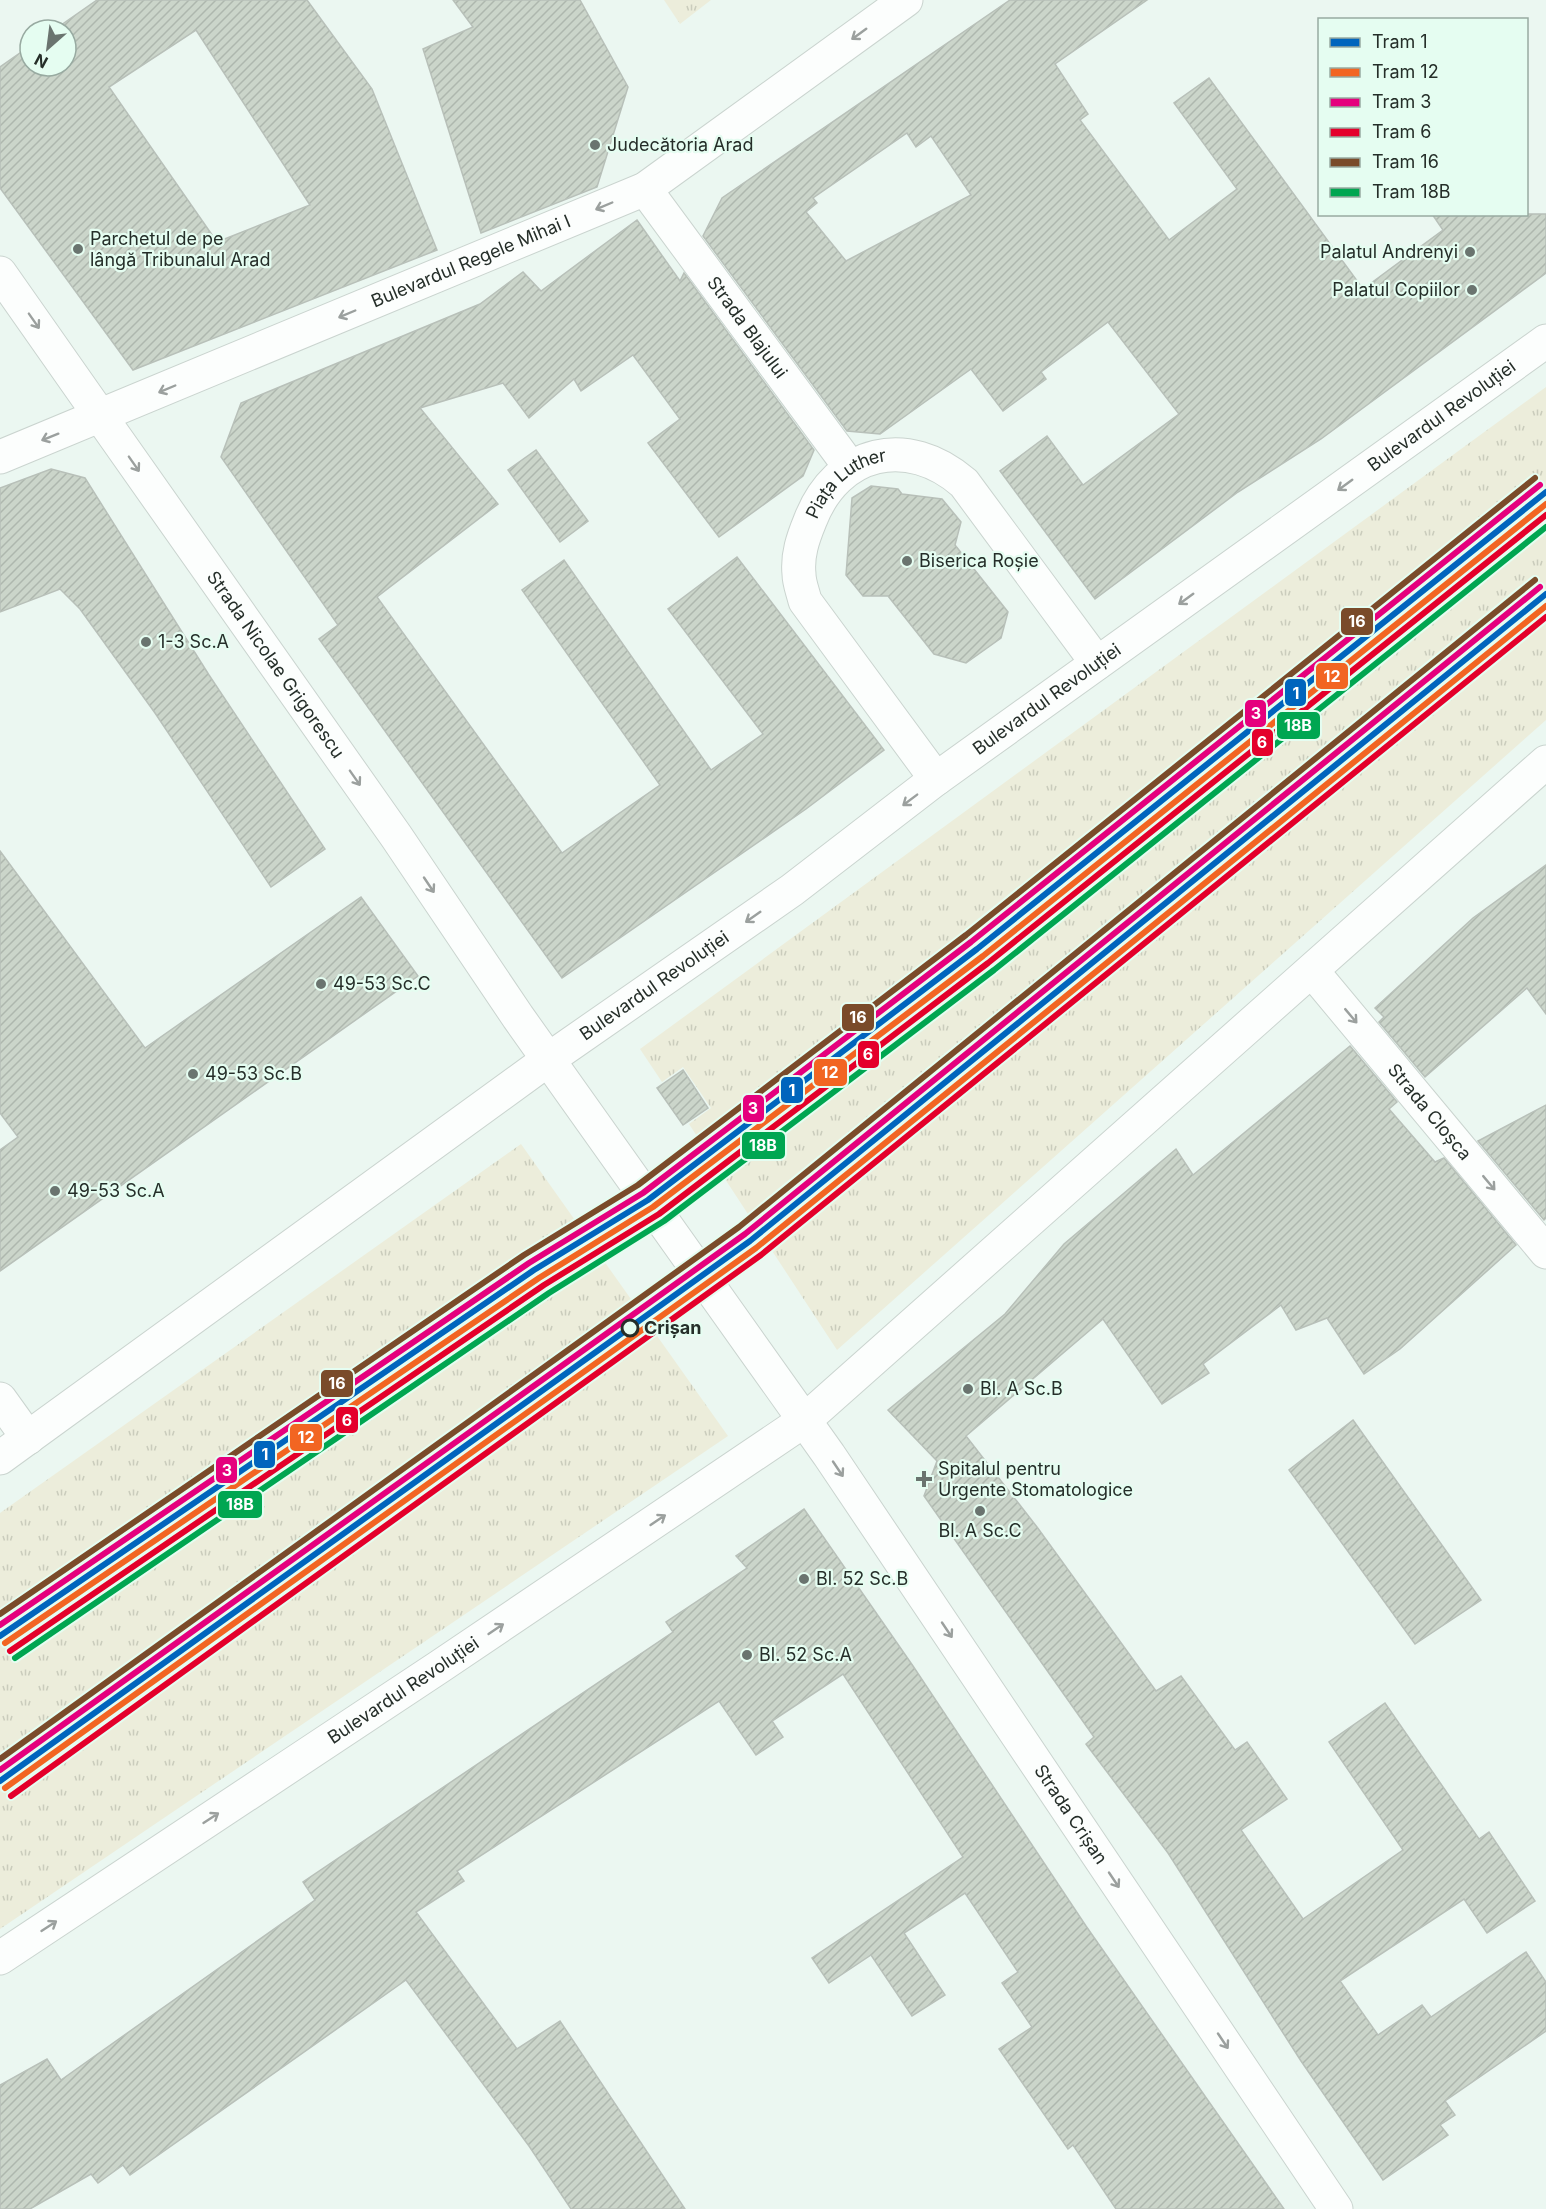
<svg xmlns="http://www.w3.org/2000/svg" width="1546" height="2209" viewBox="0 0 1546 2209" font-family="Inter,sans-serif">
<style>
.grass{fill:url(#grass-tufts)}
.building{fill:url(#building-hatch);stroke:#b8c0b9;stroke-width:1.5;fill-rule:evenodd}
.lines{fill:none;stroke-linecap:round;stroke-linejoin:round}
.pedestrian-casing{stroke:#cad4cf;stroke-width:35}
.minor-casing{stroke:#cad4cf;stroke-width:35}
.tertiary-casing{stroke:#cad4cf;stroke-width:35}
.secondary-casing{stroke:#cad4cf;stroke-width:35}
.primary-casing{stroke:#cad4cf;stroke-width:35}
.pedestrian{stroke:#fcfefd;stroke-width:33}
.minor{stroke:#fcfefd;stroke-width:33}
.tertiary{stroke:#fcfefd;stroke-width:33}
.secondary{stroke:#fcfefd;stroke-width:33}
.primary{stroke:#fcfefd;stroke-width:33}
.tram-1-casing{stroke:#e5fdf1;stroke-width:10}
.tram-2-casing{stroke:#e5fdf1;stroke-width:10}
.tram-3-casing{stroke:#e5fdf1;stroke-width:10}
.tram-4-casing{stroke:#e5fdf1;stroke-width:10}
.tram-5-casing{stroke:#e5fdf1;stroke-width:10}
.tram-6-casing{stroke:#e5fdf1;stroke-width:10}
.tram-1{stroke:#0065bd;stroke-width:6}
.tram-2{stroke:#f26522;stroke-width:6}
.tram-3{stroke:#e5007d;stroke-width:6}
.tram-4{stroke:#e4002b;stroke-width:6}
.tram-5{stroke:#7a4b2a;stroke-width:6}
.tram-6{stroke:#00a651;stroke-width:6}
.oneway{stroke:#9ba09e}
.poi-dot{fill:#6a746f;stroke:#e5fdf1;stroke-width:2}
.stop-dot{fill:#e5fdf1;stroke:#252e29;stroke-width:3}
.labels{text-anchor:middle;stroke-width:4.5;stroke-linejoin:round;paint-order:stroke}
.poi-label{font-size:18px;fill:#252e29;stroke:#e5fdf1;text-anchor:start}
.street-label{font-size:18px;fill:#252e29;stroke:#e5fdf1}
.stop-label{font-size:18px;font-weight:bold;fill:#252e29;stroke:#e5fdf1;text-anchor:start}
.line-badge{stroke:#e5fdf1;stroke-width:2}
.badge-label{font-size:16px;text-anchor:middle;font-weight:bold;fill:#fff}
</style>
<defs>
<pattern id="grass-tufts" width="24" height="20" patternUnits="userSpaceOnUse" patternTransform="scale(1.5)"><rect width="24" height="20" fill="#eceddb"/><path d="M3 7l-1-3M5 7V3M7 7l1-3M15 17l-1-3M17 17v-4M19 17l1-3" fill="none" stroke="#caccbc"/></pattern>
<pattern id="building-hatch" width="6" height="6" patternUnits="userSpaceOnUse" patternTransform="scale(1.5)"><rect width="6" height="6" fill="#cbd5ca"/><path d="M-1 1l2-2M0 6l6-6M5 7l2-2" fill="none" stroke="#aeb7ae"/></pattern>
</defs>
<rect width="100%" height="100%" fill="#ebf7f1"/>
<g class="grass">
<path d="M664,0H711L680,24Z"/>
<path d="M1546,387V720L837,1350L689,1124L711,1108L683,1067L662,1082L640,1049Z"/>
<path d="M521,1144L728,1436L0,1929V1513Z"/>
</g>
<g class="building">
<path d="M97,0H307L372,89L437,250L133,370L0,188V67L30,46V66H66V30H54ZM196,30L310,205L217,242L109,87Z"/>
<path d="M453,0H580L628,87L597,187L481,233L423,49L473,27Z"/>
<path d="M1010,0H1147L1055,64L1088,114L1080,120L1169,240L1237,189L1174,103L1209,78L1363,289L1443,230L1432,214H1546V273L1321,439L1238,492L1095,599L1000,471L1047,436L1083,485L1179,414L1108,322L1041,372L1046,379L1003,411L971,369L880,434L847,431L703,236L722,198ZM907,133L916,147L931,136L971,195L846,261L806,212L817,203L813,198Z"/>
<path d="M637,220L680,281L684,273L814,450L803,476L719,537L648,443L680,419L633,355L581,391L574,379L529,418L503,383L420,408L498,504L377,597L562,853L660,785L522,590L564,560L711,770L763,734L668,609L737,557L884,750L806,809L562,978L319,639L338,625L221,457L241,403L480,304L523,272L541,291Z"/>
<path d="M536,450L588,521L560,542L508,470Z"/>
<path d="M51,469L85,478L209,675L325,849L271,887L155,713L80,609L60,589L0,612V488Z"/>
<path d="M871,486L898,489L902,494L942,499L961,522L955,545L1008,612L1001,638L966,663L934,654L888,596H863L846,575L852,498Z"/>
<path d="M0,851L145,1048L361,897L418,976L0,1271V1150L18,1137L0,1113Z"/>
<path d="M1546,865V1014L1527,988L1425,1077L1379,1022L1384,1017L1375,1008L1473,918Z"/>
<path d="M1350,1046L1397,1102L1389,1109L1435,1162L1444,1158L1516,1245L1400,1349L1364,1374L1327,1318L1296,1330L1281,1305L1203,1364L1209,1373L1162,1404L1103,1319L966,1436L1037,1527L1156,1691L1181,1676L1235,1750L1247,1742L1287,1799L1241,1830L1303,1919L1403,1850L1329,1742L1385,1703L1479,1839L1489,1832L1535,1901L1487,1933L1464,1899L1340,1981L1378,2035L1422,2005L1431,2017L1526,1952L1546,1982V2031L1445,2101L1455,2115L1440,2125L1448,2135L1383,2180L1301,2061L1168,1853L1086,1744L1094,1737L924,1496L937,1461L888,1410L1005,1314L1064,1244L1176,1149L1193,1175Z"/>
<path d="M683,1070L708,1108L683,1125L657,1088Z"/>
<path d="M1546,1105V1218L1544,1220L1478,1141Z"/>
<path d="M1353,1420L1481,1600L1415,1644L1289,1470Z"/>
<path d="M804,1509L913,1666L1086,1926L1284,2209H1116L1073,2145L1068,2149L999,2049L1032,2027L1002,1983L1018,1972L965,1893L904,1933L945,1995L912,2016L871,1955L829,1983L812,1958L963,1857L843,1674L772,1721L783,1737L756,1755L719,1701L457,1871L464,1881L416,1912L517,2049L560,2021L685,2209H571L529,2146L406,1980L130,2175L123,2165L98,2183L91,2174L30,2209H0V2085L47,2059L61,2080L315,1900L303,1882L673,1632L666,1622L747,1568L736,1556Z"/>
</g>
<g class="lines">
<defs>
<g id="pedestrian">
<path id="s1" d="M936,779L805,601C803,592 799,583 799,574C797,555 803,538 810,521C837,450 908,434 964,483L1097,663"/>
</g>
<g id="minor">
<path id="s2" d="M645,189L850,467"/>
<path id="s3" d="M1313,972L1546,1252"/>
<path d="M0,1399L28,1438"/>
</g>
<path id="tertiary" d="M0,273L101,417"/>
<g id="secondary">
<path id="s4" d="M101,417L396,836L518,1017L829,1455L1336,2209"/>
<path id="s5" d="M0,457L645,189L906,0"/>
</g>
<g id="primary">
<path id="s6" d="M0,1458L549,1059L792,890L936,779L1546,341"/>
<path id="s7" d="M0,1958L439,1667L805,1420L1546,762"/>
</g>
</defs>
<use href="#pedestrian" class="pedestrian-casing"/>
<use href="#minor" class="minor-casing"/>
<use href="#tertiary" class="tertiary-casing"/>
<use href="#secondary" class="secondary-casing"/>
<use href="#primary" class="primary-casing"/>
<use href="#pedestrian" class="pedestrian"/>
<use href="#minor" class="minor"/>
<use href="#tertiary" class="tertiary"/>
<use href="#secondary" class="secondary"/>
<use href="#primary" class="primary"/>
<defs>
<g id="tram-1">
<path d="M0,1636L534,1270L648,1200L977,949L1546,492"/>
<path d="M0,1781L750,1241L1546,594"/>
</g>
<g id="tram-2">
<path d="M5,1643L539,1278L653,1207L983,956L1546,504"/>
<path d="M5,1788L756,1248L1546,606"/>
</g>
<g id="tram-3">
<path d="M0,1625L529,1263L643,1193L971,942L1540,485"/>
<path d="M0,1770L745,1234L1540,587"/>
</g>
<g id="tram-4">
<path d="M10,1651L544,1285L659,1214L988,963L1546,515"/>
<path d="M11,1796L761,1255L1546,617"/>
</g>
<g id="tram-5">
<path d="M0,1614L524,1255L638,1185L966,935L1535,478"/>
<path d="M0,1759L739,1227L1535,580"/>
</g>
<path id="tram-6" d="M15,1658L549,1293L664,1221L994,970L1546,527"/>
</defs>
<use href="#tram-1" class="tram-1-casing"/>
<use href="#tram-2" class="tram-2-casing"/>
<use href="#tram-3" class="tram-3-casing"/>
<use href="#tram-4" class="tram-4-casing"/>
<use href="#tram-5" class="tram-5-casing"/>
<use href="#tram-6" class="tram-6-casing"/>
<use href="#tram-1" class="tram-1"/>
<use href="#tram-2" class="tram-2"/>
<use href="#tram-3" class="tram-3"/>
<use href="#tram-4" class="tram-4"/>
<use href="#tram-5" class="tram-5"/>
<use href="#tram-6" class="tram-6"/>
</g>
<defs><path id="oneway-shaft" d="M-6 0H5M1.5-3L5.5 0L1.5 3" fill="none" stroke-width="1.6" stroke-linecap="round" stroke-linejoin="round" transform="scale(1.5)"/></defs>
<g class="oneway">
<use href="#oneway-shaft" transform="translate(859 34) rotate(144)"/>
<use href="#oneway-shaft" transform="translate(604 206) rotate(157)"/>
<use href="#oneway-shaft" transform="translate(347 314) rotate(157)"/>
<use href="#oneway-shaft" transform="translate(34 321) rotate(55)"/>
<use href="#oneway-shaft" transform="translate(167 389) rotate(157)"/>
<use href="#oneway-shaft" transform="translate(50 437) rotate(158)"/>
<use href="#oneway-shaft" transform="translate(134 464) rotate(55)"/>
<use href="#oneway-shaft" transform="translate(1345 485) rotate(144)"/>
<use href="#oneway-shaft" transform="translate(1186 599) rotate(144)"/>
<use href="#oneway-shaft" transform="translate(355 778) rotate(55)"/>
<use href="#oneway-shaft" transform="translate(910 800) rotate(143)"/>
<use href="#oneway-shaft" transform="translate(429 885) rotate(56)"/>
<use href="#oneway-shaft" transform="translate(753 917) rotate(145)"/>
<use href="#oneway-shaft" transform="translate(1351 1016) rotate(50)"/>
<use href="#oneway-shaft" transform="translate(1489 1183) rotate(50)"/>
<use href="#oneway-shaft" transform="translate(838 1469) rotate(56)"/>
<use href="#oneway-shaft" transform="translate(658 1520) rotate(-34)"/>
<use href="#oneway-shaft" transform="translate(496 1629) rotate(-34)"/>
<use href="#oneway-shaft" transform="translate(947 1630) rotate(56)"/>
<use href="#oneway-shaft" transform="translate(211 1818) rotate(-33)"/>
<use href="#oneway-shaft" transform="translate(1114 1880) rotate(56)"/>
<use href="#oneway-shaft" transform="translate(49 1926) rotate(-33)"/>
<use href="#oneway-shaft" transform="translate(1223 2041) rotate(56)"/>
</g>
<g class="poi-dot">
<circle cx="595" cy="145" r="6"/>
<circle cx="78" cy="249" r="6"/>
<circle cx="1470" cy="252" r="6"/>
<circle cx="1472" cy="290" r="6"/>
<circle cx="907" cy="561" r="6"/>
<circle cx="146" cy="642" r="6"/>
<circle cx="321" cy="984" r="6"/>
<circle cx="193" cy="1074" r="6"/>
<circle cx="55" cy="1191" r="6"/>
<circle cx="968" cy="1389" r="6"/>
<path d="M921 1470h6v6h6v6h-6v6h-6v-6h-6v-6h6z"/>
<circle cx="980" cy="1511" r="6"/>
<circle cx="804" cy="1579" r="6"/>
<circle cx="747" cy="1655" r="6"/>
</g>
<circle class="stop-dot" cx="630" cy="1328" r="8"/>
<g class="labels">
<g class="poi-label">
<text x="607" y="151">Judecătoria Arad</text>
<text x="90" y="245">Parchetul de pe<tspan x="90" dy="21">lângă Tribunalul Arad</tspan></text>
<text x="1458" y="258" text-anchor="end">Palatul Andrenyi</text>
<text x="1460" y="296" text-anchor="end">Palatul Copiilor</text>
<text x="919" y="567">Biserica Roșie</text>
<text x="158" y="648">1-3 Sc.A</text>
<text x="333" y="990">49-53 Sc.C</text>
<text x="205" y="1080">49-53 Sc.B</text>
<text x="67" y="1197">49-53 Sc.A</text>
<text x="980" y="1395">Bl. A Sc.B</text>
<text x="938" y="1475">Spitalul pentru<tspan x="938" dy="21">Urgente Stomatologice</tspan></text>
<text x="980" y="1537" text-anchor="middle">Bl. A Sc.C</text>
<text x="816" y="1585">Bl. 52 Sc.B</text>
<text x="759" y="1661">Bl. 52 Sc.A</text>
</g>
<g class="street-label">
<text dy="6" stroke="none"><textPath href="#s5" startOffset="510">Bulevardul Regele Mihai I</textPath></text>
<text dy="6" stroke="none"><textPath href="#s2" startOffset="172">Strada Blajului</textPath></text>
<text dy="6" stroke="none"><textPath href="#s6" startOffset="1779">Bulevardul Revoluției</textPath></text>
<text dy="6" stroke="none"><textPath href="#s1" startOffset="358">Piața Luther</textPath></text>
<text dy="6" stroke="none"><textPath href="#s4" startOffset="303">Strada Nicolae Grigorescu</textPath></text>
<text dy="6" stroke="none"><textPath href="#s6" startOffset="1293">Bulevardul Revoluției</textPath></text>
<text dy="6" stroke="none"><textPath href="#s6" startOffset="807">Bulevardul Revoluției</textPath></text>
<text dy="6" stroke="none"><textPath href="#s3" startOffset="182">Strada Cloșca</textPath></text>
<text dy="6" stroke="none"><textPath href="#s7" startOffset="484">Bulevardul Revoluției</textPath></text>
<text dy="6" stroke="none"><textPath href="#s4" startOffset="1701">Strada Crișan</textPath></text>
</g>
<g class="stop-label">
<text x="644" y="1334">Crișan</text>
</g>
</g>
<g class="line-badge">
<rect x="1340" y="607" width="34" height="29" rx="6" fill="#7a4b2a"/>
<rect x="1315" y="662" width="34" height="28" rx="6" fill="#f26522"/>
<rect x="1284" y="678" width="23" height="29" rx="6" fill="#0065bd"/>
<rect x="1244" y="699" width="23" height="29" rx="6" fill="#e5007d"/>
<rect x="1276" y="711" width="45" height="29" rx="6" fill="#00a651"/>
<rect x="1251" y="728" width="23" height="29" rx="6" fill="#e4002b"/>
<rect x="841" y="1003" width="34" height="29" rx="6" fill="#7a4b2a"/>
<rect x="857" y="1040" width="23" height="29" rx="6" fill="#e4002b"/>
<rect x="813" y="1058" width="35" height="29" rx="6" fill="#f26522"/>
<rect x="780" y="1076" width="24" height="28" rx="6" fill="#0065bd"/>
<rect x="742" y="1094" width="23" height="29" rx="6" fill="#e5007d"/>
<rect x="741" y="1131" width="45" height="29" rx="6" fill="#00a651"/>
<rect x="320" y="1369" width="34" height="29" rx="6" fill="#7a4b2a"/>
<rect x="335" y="1406" width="24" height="28" rx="6" fill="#e4002b"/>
<rect x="289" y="1423" width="34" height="29" rx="6" fill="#f26522"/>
<rect x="253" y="1440" width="23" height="29" rx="6" fill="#0065bd"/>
<rect x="215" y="1456" width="23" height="28" rx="6" fill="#e5007d"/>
<rect x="217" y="1490" width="46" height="29" rx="6" fill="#00a651"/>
</g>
<g class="badge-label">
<text x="1357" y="627">16</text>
<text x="1332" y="682">12</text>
<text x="1296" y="699">1</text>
<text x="1256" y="719">3</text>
<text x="1298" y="731">18B</text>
<text x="1262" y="748">6</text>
<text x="858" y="1023">16</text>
<text x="868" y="1060">6</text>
<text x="830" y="1078">12</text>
<text x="792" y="1096">1</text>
<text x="753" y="1114">3</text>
<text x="763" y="1151">18B</text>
<text x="337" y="1389">16</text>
<text x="347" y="1426">6</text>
<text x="306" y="1443">12</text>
<text x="265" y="1460">1</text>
<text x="227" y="1476">3</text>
<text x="240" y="1510">18B</text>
</g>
<rect x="1318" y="18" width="210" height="198" fill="#e5fdf1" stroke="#98aaa1" stroke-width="1.5"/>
<rect x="1330" y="38" width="30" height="9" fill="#0065bd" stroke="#98aaa1" stroke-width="1.5"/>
<text x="1372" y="48" font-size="18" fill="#252e29">Tram 1</text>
<rect x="1330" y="68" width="30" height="9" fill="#f26522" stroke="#98aaa1" stroke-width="1.5"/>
<text x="1372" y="78" font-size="18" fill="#252e29">Tram 12</text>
<rect x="1330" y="98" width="30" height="9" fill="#e5007d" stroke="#98aaa1" stroke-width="1.5"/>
<text x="1372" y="108" font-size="18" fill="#252e29">Tram 3</text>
<rect x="1330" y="128" width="30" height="9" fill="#e4002b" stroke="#98aaa1" stroke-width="1.5"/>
<text x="1372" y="138" font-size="18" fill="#252e29">Tram 6</text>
<rect x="1330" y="158" width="30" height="9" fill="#7a4b2a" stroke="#98aaa1" stroke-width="1.5"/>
<text x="1372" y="168" font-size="18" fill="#252e29">Tram 16</text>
<rect x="1330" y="188" width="30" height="9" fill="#00a651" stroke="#98aaa1" stroke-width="1.5"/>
<text x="1372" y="198" font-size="18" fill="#252e29">Tram 18B</text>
<g transform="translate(48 48) rotate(208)"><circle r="28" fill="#e5fdf1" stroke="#98aaa1" stroke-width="1.5"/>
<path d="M0-4.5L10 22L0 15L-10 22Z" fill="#6a746f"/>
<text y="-9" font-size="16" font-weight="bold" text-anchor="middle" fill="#252e29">N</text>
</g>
</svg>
